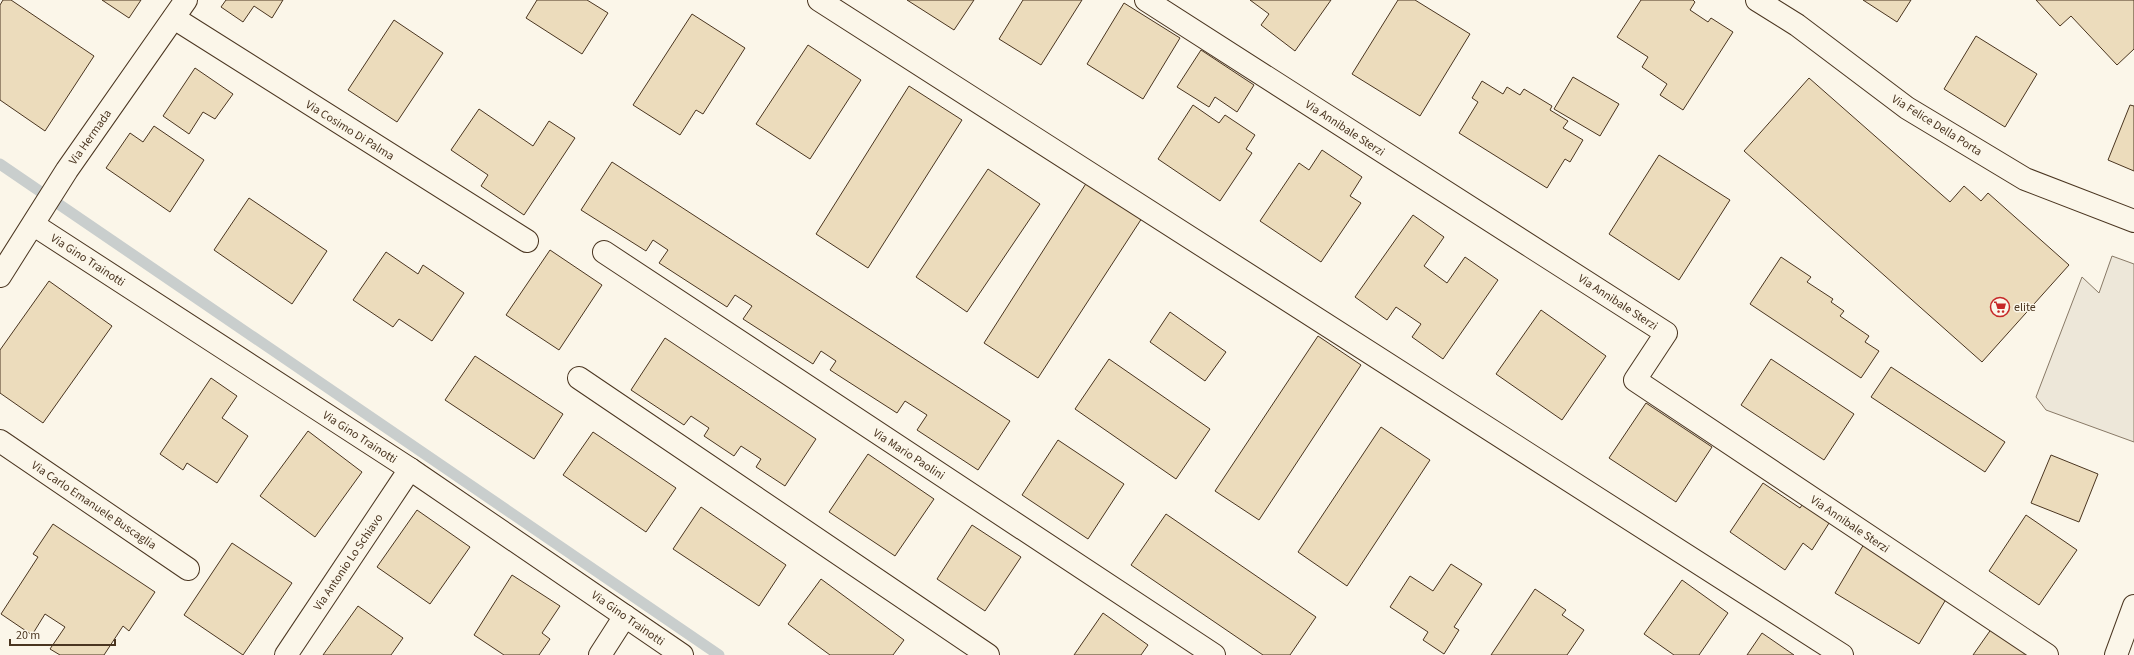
<svg xmlns="http://www.w3.org/2000/svg" width="2134" height="655" viewBox="0 0 2134 655" font-family="'Source Sans 3',sans-serif">
<style>
.parking{fill:#ede7d9;stroke:#887966}
.lines{fill:none;stroke-linecap:round;stroke-linejoin:round}
.stream{stroke:#c9cecd;stroke-width:11}
.building{fill:#ecdcbc;stroke:#4a3520}
.street-casing{stroke:#4a3520;stroke-width:24}
.secondary-casing{stroke:#4a3520;stroke-width:24}
.street{stroke:#fbf6e9;stroke-width:22}
.secondary{stroke:#fbf6e9;stroke-width:22}
.labels{text-anchor:middle;stroke-width:3;stroke-linejoin:round;paint-order:stroke}
.street-label{font-size:12px;fill:#4a3520;stroke:#fbf6e9}
.poi-label{font-size:12px;fill:#4a3520;stroke:#fbf6e9;text-anchor:start}
</style>
<rect width="100%" height="100%" fill="#fbf6e9"/>
<path class="parking" d="M2112,256L2134,264V442L2046,410L2036,397L2082,277L2099,293Z"/>
<g class="lines">
<path class="stream" d="M0,164L719,655"/>
</g>
<g class="building">
<path d="M3,0H11L94,56L45,131L0,100V5Z"/>
<path d="M102,0H141L129,18Z"/>
<path d="M226,0H283L272,18L254,6L243,22L221,7Z"/>
<path d="M537,0H587L608,13L582,54L526,18Z"/>
<path d="M907,0H974L954,30Z"/>
<path d="M1023,0H1082L1041,65L999,39Z"/>
<path d="M1250,0H1331L1295,51L1261,25L1269,14Z"/>
<path d="M1398,0H1415L1470,34L1420,116L1352,74Z"/>
<path d="M1641,0H1693L1695,2L1690,10L1708,22L1711,18L1733,32L1683,110L1660,95L1667,84L1642,67L1648,57L1617,37Z"/>
<path d="M1863,0H1911L1897,22Z"/>
<path d="M2036,0H2134V49L2117,65L2071,16L2060,26Z"/>
<path d="M1124,3L1180,38L1143,99L1087,64Z"/>
<path d="M692,14L745,48L703,114L696,110L680,135L633,105Z"/>
<path d="M394,20L443,53L397,122L348,90Z"/>
<path d="M1976,36L2037,74L2005,127L1944,89Z"/>
<path d="M808,45L861,80L810,159L756,124Z"/>
<path d="M1201,50L1254,85L1237,112L1215,97L1209,107L1177,87Z"/>
<path d="M195,68L233,94L215,119L203,112L189,134L163,116Z"/>
<path d="M1573,77L1619,104L1600,136L1554,109Z"/>
<path d="M1809,78L1950,202L1964,186L1981,201L1988,193L2069,265L1982,362L1744,151Z"/>
<path d="M1482,81L1503,94L1507,87L1520,95L1524,89L1552,106L1550,110L1568,121L1563,128L1583,140L1570,162L1565,159L1547,188L1459,133L1478,102L1472,98Z"/>
<path d="M909,86L962,120L868,268L816,234Z"/>
<path d="M1193,105L1219,123L1225,115L1255,135L1246,149L1252,153L1220,201L1158,159Z"/>
<path d="M2130,105L2134,106V171L2108,160Z"/>
<path d="M479,109L533,146L549,121L575,138L524,215L481,186L488,175L451,150Z"/>
<path d="M154,126L204,160L170,212L106,168L130,133L143,142Z"/>
<path d="M1322,150L1362,177L1350,196L1361,203L1321,262L1260,221L1299,163L1309,170Z"/>
<path d="M1659,155L1730,200L1679,280L1609,234Z"/>
<path d="M612,162L1010,421L978,470L917,430L927,415L905,401L897,413L830,370L836,361L821,351L813,364L743,319L752,306L735,295L727,307L659,263L668,250L653,240L646,251L581,210Z"/>
<path d="M988,169L1040,204L967,312L916,277Z"/>
<path d="M1087,182L1142,218L1038,378L984,343Z"/>
<path d="M249,198L327,251L292,304L214,250Z"/>
<path d="M1413,215L1444,237L1424,266L1447,283L1465,257L1498,280L1443,359L1412,337L1421,324L1396,307L1387,320L1355,297Z"/>
<path d="M550,250L602,285L559,350L506,315Z"/>
<path d="M386,252L418,274L423,265L464,293L432,341L399,319L393,327L353,300Z"/>
<path d="M1781,257L1811,277L1807,282L1833,299L1831,302L1844,311L1840,316L1869,336L1865,342L1879,351L1861,378L1750,304Z"/>
<path d="M49,281L112,326L43,423L0,393V350Z"/>
<path d="M1541,310L1606,356L1562,420L1496,374Z"/>
<path d="M1170,312L1226,352L1205,381L1150,342Z"/>
<path d="M1318,336L1361,365L1259,520L1215,491Z"/>
<path d="M665,338L816,439L785,486L756,467L761,459L741,446L734,456L704,436L709,428L691,416L684,425L631,390Z"/>
<path d="M475,356L563,414L534,459L445,400Z"/>
<path d="M1109,359L1210,429L1176,479L1075,409Z"/>
<path d="M1771,359L1854,414L1824,460L1741,405Z"/>
<path d="M1891,367L2005,442L1985,472L1871,397Z"/>
<path d="M211,378L237,396L222,418L248,436L217,483L187,463L183,470L160,454Z"/>
<path d="M1646,403L1712,447L1676,502L1609,458Z"/>
<path d="M1381,427L1430,460L1347,586L1298,552Z"/>
<path d="M308,431L362,472L315,537L260,496Z"/>
<path d="M593,432L676,488L646,532L563,475Z"/>
<path d="M1058,440L1124,484L1088,539L1022,495Z"/>
<path d="M868,454L934,499L895,556L829,512Z"/>
<path d="M2051,455L2098,474L2079,522L2031,503Z"/>
<path d="M1763,483L1800,508L1804,502L1831,520L1812,550L1803,543L1785,570L1730,532Z"/>
<path d="M701,507L786,565L759,606L673,549Z"/>
<path d="M417,510L470,547L430,604L377,567Z"/>
<path d="M1166,514L1316,617L1290,655H1263L1131,565Z"/>
<path d="M2026,515L2077,550L2039,605L1989,571Z"/>
<path d="M53,524L155,592L129,631L123,626L104,655H60L50,649L65,627L45,614L32,635L1,614L38,557L33,554Z"/>
<path d="M972,525L1021,557L985,611L937,579Z"/>
<path d="M232,543L292,583L243,655L184,615Z"/>
<path d="M1864,544L1948,596L1919,644L1835,593Z"/>
<path d="M1451,564L1482,584L1454,627L1459,630L1444,654L1423,640L1428,632L1390,607L1410,576L1433,591Z"/>
<path d="M512,575L560,606L542,633L550,639L539,655H504L474,635Z"/>
<path d="M821,579L904,640L893,655H830L788,624Z"/>
<path d="M1682,580L1728,613L1699,655H1674L1644,634Z"/>
<path d="M1535,589L1566,610L1562,615L1584,630L1567,655H1491Z"/>
<path d="M358,606L403,638L391,655H323Z"/>
<path d="M1103,613L1148,645L1141,655H1074Z"/>
<path d="M1992,628L2029,655H1973Z"/>
<path d="M1762,633L1794,655H1747Z"/>
</g>
<g class="lines">
<defs>
<g id="street">
<path d="M819,0L1842,655"/>
<path d="M1146,0L1666,333L1635,380L2047,655"/>
<path d="M1757,0L1797,25L1907,108L2025,179L2134,221"/>
<path d="M174,18L527,241"/>
<path d="M34,225L410,469L682,655"/>
<path d="M604,252L1214,655"/>
<path d="M0,276L67,170L186,0"/>
<path d="M579,378L988,655"/>
<path d="M0,441L188,569"/>
<path d="M286,655L410,469"/>
<path d="M600,655L625,616"/>
</g>
<path id="secondary" d="M2116,655L2134,606"/>
</defs>
<use href="#street" class="street-casing"/>
<use href="#secondary" class="secondary-casing"/>
<use href="#street" class="street"/>
<use href="#secondary" class="secondary"/>
</g>
<defs>
<symbol id="supermarket-ring" viewBox="-11 -11 22 22"><circle r="9.5" fill="#fbf6e9" stroke="#c62828" stroke-width="1.5"/><path d="M-6-5.5h2.5l.6 2H6L4.5 2H-2.5L-4.4-4H-6ZM-1.5 3.2a1.3 1.3 0 1 0 .1 0ZM3 3.2a1.3 1.3 0 1 0 .1 0Z" fill="#c62828"/></symbol>
</defs>
<g fill-rule="evenodd">
<use href="#supermarket-ring" x="1989" y="296" width="22" height="22"/>
</g>
<g class="labels">
<g class="street-label">
<text transform="translate(1937 125) rotate(32)" y="4">Via Felice Della Porta</text>
<text transform="translate(1345 128) rotate(33)" y="4">Via Annibale Sterzi</text>
<text transform="translate(350 130) rotate(32)" y="4">Via Cosimo Di Palma</text>
<text transform="translate(90 137) rotate(-55)" y="4">Via Hermada</text>
<text transform="translate(88 260) rotate(33)" y="4">Via Gino Trainotti</text>
<text transform="translate(1618 302) rotate(33)" y="4">Via Annibale Sterzi</text>
<text transform="translate(360 437) rotate(33)" y="4">Via Gino Trainotti</text>
<text transform="translate(909 454) rotate(33)" y="4">Via Mario Paolini</text>
<text transform="translate(94 505) rotate(34)" y="4">Via Carlo Emanuele Buscaglia</text>
<text transform="translate(1850 524) rotate(34)" y="4">Via Annibale Sterzi</text>
<text transform="translate(348 562) rotate(-56)" y="4">Via Antonio Lo Schiavo</text>
<text transform="translate(628 618) rotate(35)" y="4">Via Gino Trainotti</text>
</g>
<g class="poi-label">
<text x="2014" y="311">elite</text>
</g>
</g>
<path d="M10 639v6h105v-6" fill="none" stroke="#4a3520" stroke-width="2"/>
<text x="16" y="639" font-size="12" fill="#4a3520" stroke="#fbf6e9" stroke-width="3" paint-order="stroke">20 m</text>
</svg>
